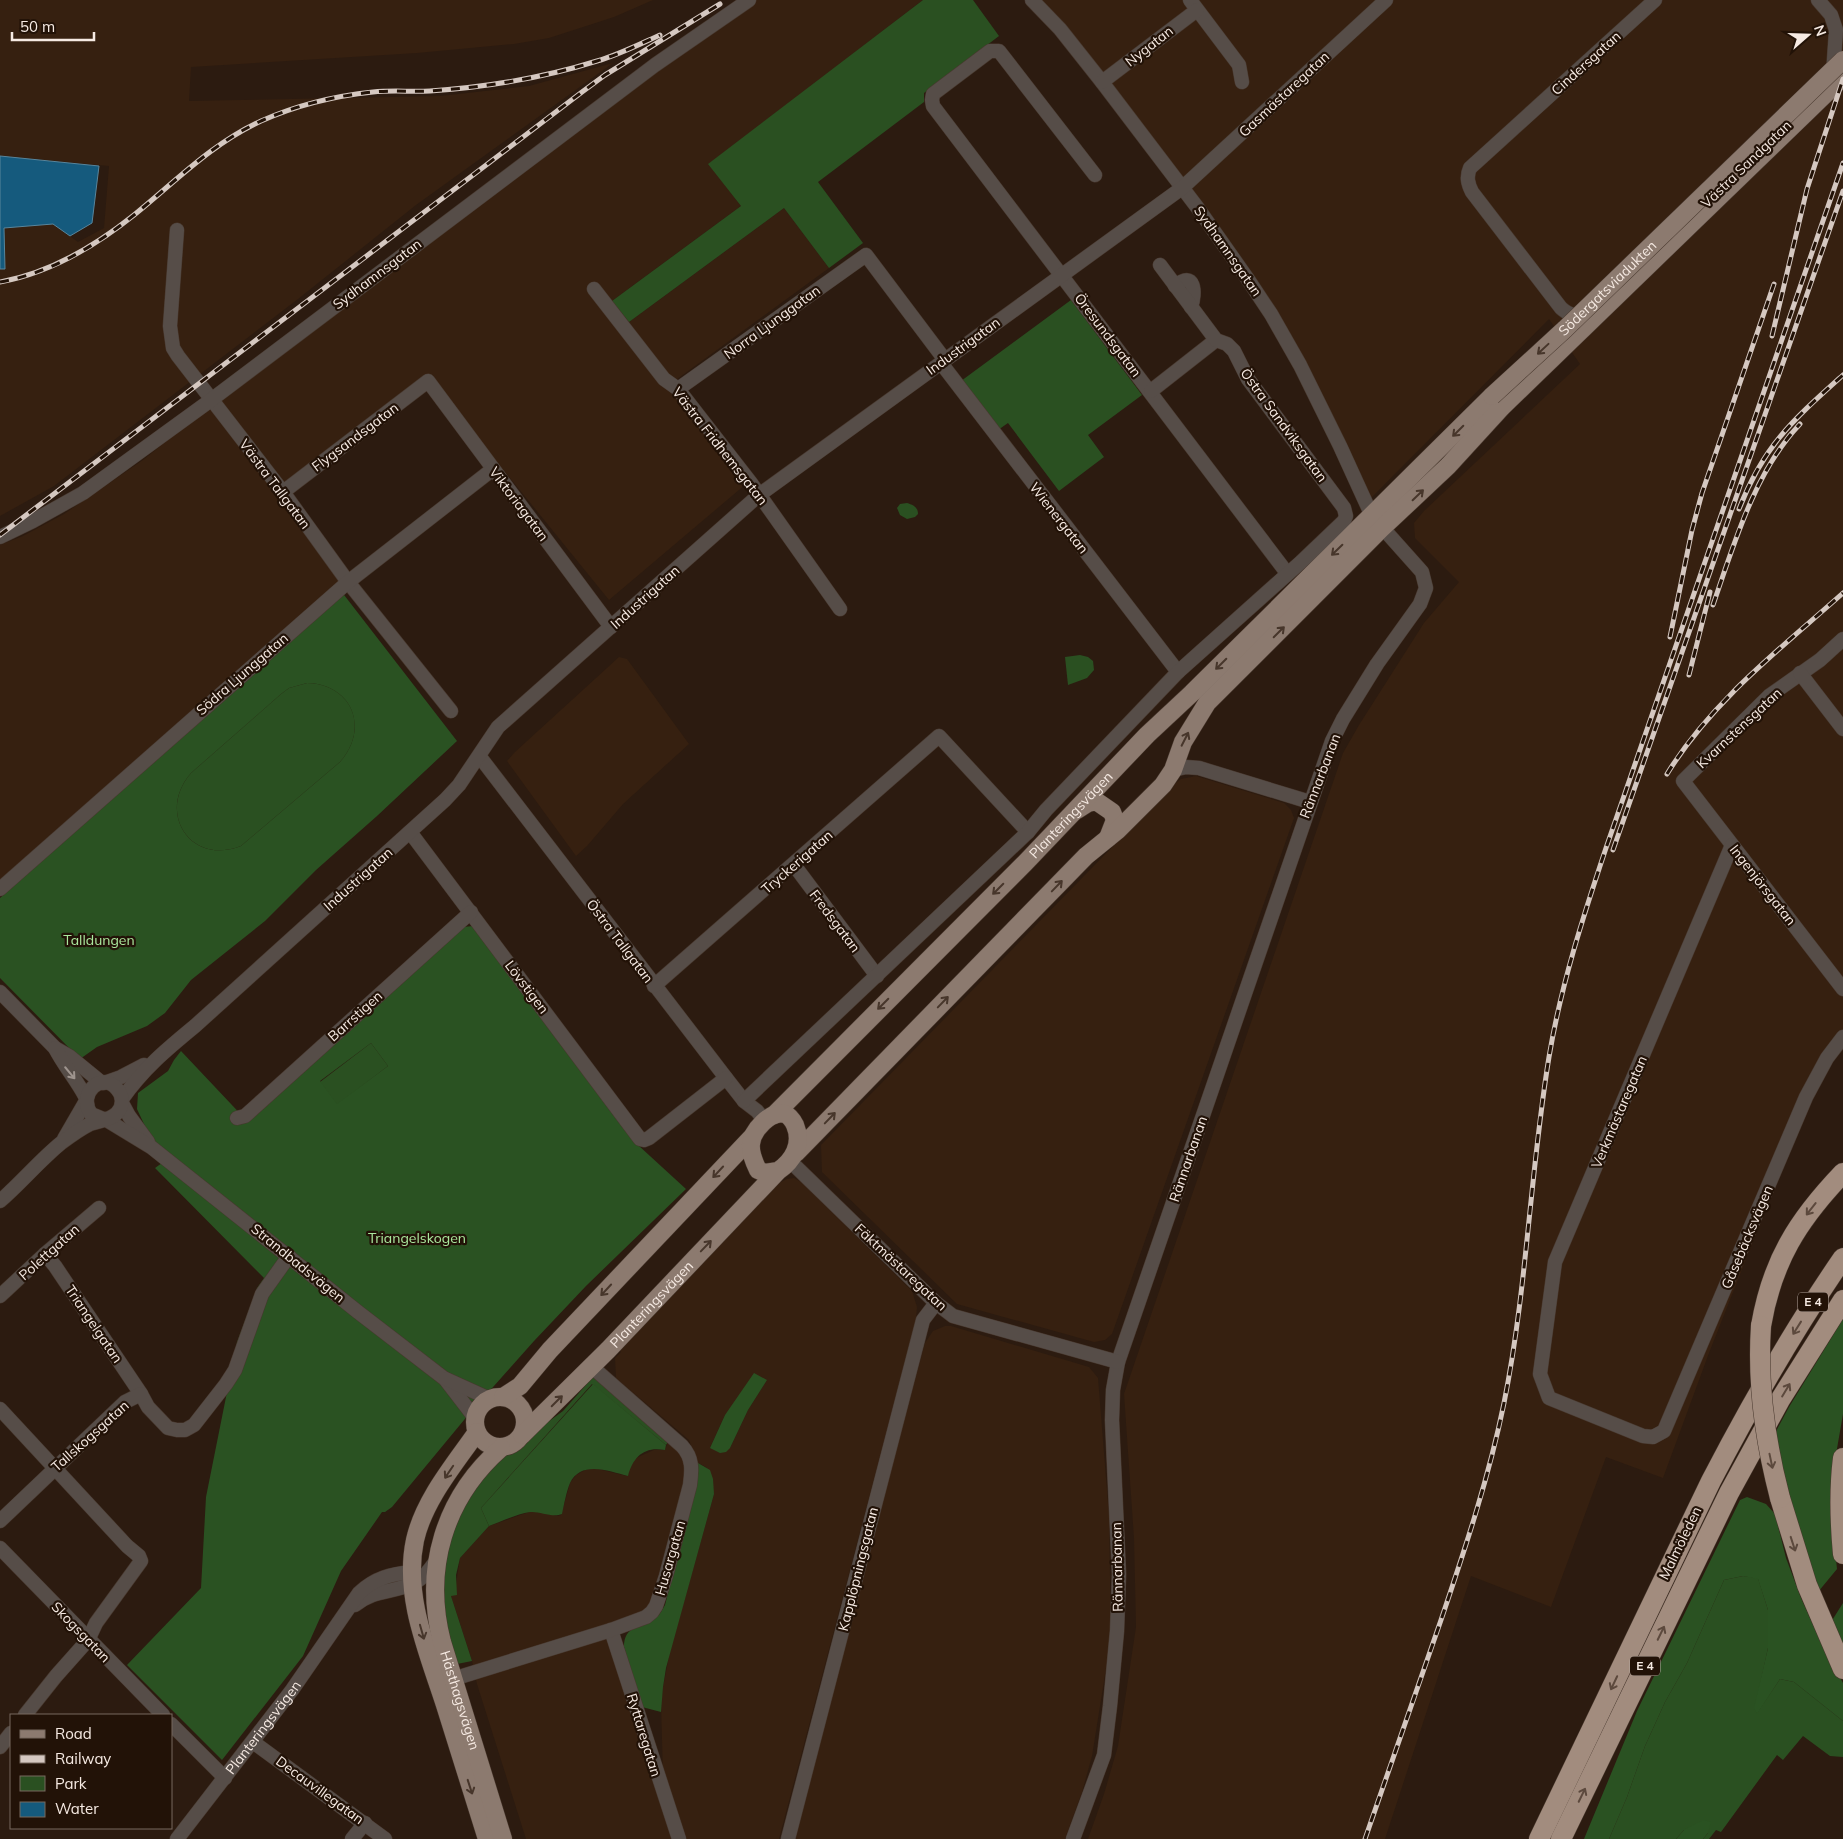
<svg xmlns="http://www.w3.org/2000/svg" width="1843" height="1839" viewBox="0 0 1843 1839" font-family="Mulish,sans-serif">
<style>
.built{fill:#362010;fill-rule:evenodd}
.green{fill:#2a5021}
.forest{fill:#2a5222;fill-rule:evenodd}
.water{fill:#155a7d;stroke:#58859c}
.lines{fill:none;stroke-linecap:round;stroke-linejoin:round}
.minor-casing{stroke:#48382e;stroke-width:15}
.major-casing{stroke:#48382e;stroke-width:19}
.highway-casing{stroke:#48382e;stroke-width:21}
.minor{stroke:#564d48;stroke-width:14}
.major{stroke:#8c7a6f;stroke-width:18}
.highway{stroke:#a28c7e;stroke-width:20}
.rail-casing{stroke:#d5c8c1;stroke-width:5}
.rail{stroke:#221207;stroke-width:3;stroke-dasharray:9;stroke-linecap:butt}
.major-bridge-casing{stroke:#48382e;stroke-width:19;stroke-linecap:butt}
.highway-bridge-casing{stroke:#48382e;stroke-width:21;stroke-linecap:butt}
.major-bridge{stroke:#8c7a6f;stroke-width:18}
.highway-bridge{stroke:#a28c7e;stroke-width:20}
.oneway{stroke:#47362b}
.oneway2{stroke:#9e948e}
.oneway3{stroke:#5c493d}
.labels{text-anchor:middle;stroke-width:4.5;stroke-linejoin:round;paint-order:stroke}
.shield{fill:#221207;stroke:#b6a9a1;stroke-width:1}
.shield-label{font-size:12px;font-weight:bold;fill:#f6eae3}
.street-label{font-size:14px;fill:#f6eae3;stroke:#221207}
.park-label{font-size:14px;fill:#abe89e;stroke:#221207}
</style>
<rect width="100%" height="100%" fill="#2c1b10"/>
<g class="built">
<path d="M0,0H653L614,17L549,38L514,44L417,53L191,67L189,101L440,96L529,86L613,63L416,205L298,299L54,486L0,516V269L5,268L4,228L53,224L78,242L104,228L109,166L0,156Z"/>
<path d="M754,0H923L709,164L741,206L612,301L629,322L784,208L829,268L669,385L746,484L609,600L429,378L285,487L217,400L330,314Z"/>
<path d="M1039,0H1843V1035L1835,1042L1765,1211L1709,1353L1663,1478L1606,1457L1551,1607L1471,1576L1385,1839H1088L1104,1794L1118,1746L1136,1627L1134,1538L1124,1394L1343,753L1359,725L1424,623L1459,582L1415,538L1414,523L1424,511L1580,364L1549,319L1371,498L1305,363Z"/>
<path d="M210,406L344,578L0,882V545L23,536L64,514L143,460Z"/>
<path d="M619,657L627,659L689,744L623,804L587,846L576,856L507,761L515,752Z"/>
<path d="M1196,776L1284,803L1291,810L1294,818L1112,1334L1105,1340L1094,1342L957,1304L822,1172L821,1145L1174,784L1181,779Z"/>
<path d="M794,1178L801,1182L912,1291L917,1307L916,1319L779,1839H685L663,1774L661,1704L663,1687L670,1651L714,1494L706,1467L698,1463L689,1440L616,1378L615,1358L621,1352L617,1348L779,1183L787,1179ZM767,1380L748,1410L730,1448H710L725,1415Z"/>
<path d="M945,1326H951L1089,1367L1098,1378L1109,1516L1111,1637L1092,1756L1082,1792L1065,1839H792L925,1343L933,1331Z"/>
<path d="M668,1442L681,1454L685,1464L687,1477L653,1602L645,1611L629,1618L604,1625L674,1839H526L477,1684L472,1661L451,1596L456,1584L460,1558L489,1526L529,1512H540L558,1516L561,1515L570,1483L576,1475L585,1470L594,1468L627,1476L631,1463L636,1458L654,1450H665Z"/>
</g>
<g class="green">
<path d="M923,0H973L999,36L924,93V102L818,182L863,243L829,268L784,208L629,322L612,301L741,206L708,164Z"/>
<path d="M1071,300L1142,395L1088,435L1104,457L1059,491L1008,423L998,430L961,381Z"/>
<path d="M907,503C913,505 918,507 918,514L915,517L907,519L900,515L897,508L900,504Z"/>
<path d="M1080,655L1088,657L1093,661L1094,670L1087,678L1068,685L1065,657Z"/>
<path d="M307,683C352,684 370,728 340,762L241,846C191,866 156,813 191,773L281,694L289,688Z"/>
<path d="M371,1043L388,1066L337,1105L320,1082Z"/>
<path d="M593,1377L668,1442L666,1445L592,1384L481,1508L489,1526L460,1558L456,1575L457,1595L451,1596L472,1661L457,1664L443,1620L444,1556L465,1504L489,1470L522,1441L563,1411Z"/>
<path d="M1743,1576L1758,1578L1768,1610V1648L1755,1708L1757,1713L1780,1679L1794,1682L1843,1721V1757L1830,1756L1803,1736L1783,1760L1777,1755L1721,1832L1716,1830L1709,1839H1703L1708,1833L1684,1830L1676,1839H1609L1627,1797L1645,1746L1665,1702L1687,1663L1724,1580Z"/>
</g>
<g class="forest">
<path d="M341,591L457,741L377,816L316,870L265,921L191,980L165,1013L147,1026L97,1047L80,1059L0,978V898ZM307,683C352,684 370,728 340,762L241,846C191,866 156,813 191,773L281,694L289,688Z"/>
<path d="M473,926L638,1145L686,1189L586,1286L534,1341L469,1414L392,1507L385,1512H382L341,1571L303,1656L222,1760L127,1665L201,1588L206,1497L237,1342L257,1288L264,1278L155,1168L162,1163L137,1109L138,1093L168,1071L174,1060L181,1051L248,1122L463,927ZM371,1043L388,1066L337,1104L320,1081Z"/>
<path d="M1843,1319V1414L1834,1466L1832,1521L1837,1569L1818,1592L1791,1508L1775,1433L1789,1407Z"/>
<path d="M754,1373L767,1380L748,1410L730,1448L726,1452L720,1453L710,1448L725,1415Z"/>
<path d="M593,1384L666,1445L665,1450C644,1446 633,1457 628,1476C609,1471 581,1460 570,1483C566,1493 564,1505 562,1514C552,1518 540,1511 530,1512C517,1514 502,1521 489,1526L481,1508Z"/>
<path d="M698,1463L710,1470L713,1479L714,1494L666,1668L663,1687L661,1712L642,1707L624,1647C624,1625 641,1628 655,1618C660,1615 662,1610 665,1605L697,1481Z"/>
<path d="M1747,1497L1766,1504L1775,1514L1786,1558L1801,1598L1818,1636L1843,1683V1721L1794,1682L1780,1679L1757,1714L1754,1708L1768,1648V1610L1758,1579L1743,1576L1724,1580L1687,1663L1665,1702L1645,1746L1627,1797L1609,1839H1584L1637,1711L1740,1500Z"/>
<path d="M1843,1603V1646L1831,1622Z"/>
<path d="M1703,1820L1711,1822L1708,1833L1703,1839H1676L1684,1830Z"/>
</g>
<path class="water" d="M0,156L99,166L92,223L70,236L53,224L4,228L5,269H0Z"/>
<g class="lines">
<defs>
<g id="minor">
<path d="M1032,0L1060,29L1102,82L1197,207L1247,278L1271,314L1300,365L1340,446L1372,516L1422,572L1426,588L1420,604L1377,664L1343,719L1332,741L1118,1362L1113,1390L1112,1420L1119,1574L1117,1631L1110,1706L1104,1755L1073,1839"/>
<path d="M1190,0L1239,65L1242,82"/>
<path d="M1818,0L1831,15L1836,30L1833,74"/>
<path d="M1102,82L1197,10"/>
<path d="M1095,175L999,51H990L933,94L932,100L933,106L1287,573"/>
<path d="M177,230L170,326L173,348L178,356L283,492L348,582L451,711"/>
<path d="M1175,286C1195,269 1196,293 1191,307"/>
<path d="M594,289L664,379L678,389L751,483L840,609"/>
<path d="M1586,314C1575,317 1569,315 1561,308L1472,192C1468,184 1466,177 1470,168L1655,0"/>
<path d="M941,363L1178,672"/>
<path d="M678,389L866,255L945,360"/>
<path d="M1151,391L1216,340"/>
<path d="M283,492L428,381L611,627"/>
<path d="M0,537L33,521L83,493L211,400L655,65L749,0"/>
<path d="M1843,639L1820,660L1769,696L1683,781L1843,989"/>
<path d="M1800,673L1843,729"/>
<path d="M480,757L726,1078L744,1101L757,1111L765,1121"/>
<path d="M1173,770L1186,767L1199,768L1310,802"/>
<path d="M410,832L640,1139L644,1140L649,1138L726,1078"/>
<path d="M1732,845L1555,1262L1540,1374L1549,1398L1643,1436L1653,1437L1664,1431L1806,1097L1827,1058L1843,1037"/>
<path d="M794,865L877,976"/>
<path d="M0,889L348,582L493,469"/>
<path d="M654,986L939,736L1028,832"/>
<path d="M0,992L55,1048L69,1056L102,1083"/>
<path d="M55,1048C64,1066 77,1080 86,1098"/>
<path d="M104,1083L121,1077L144,1065"/>
<path d="M122,1099C143,1069 167,1049 195,1026L445,800L459,785L498,727L759,495L1182,188L1386,0"/>
<path d="M744,1101L1028,832L1046,810L1178,672L1301,562L1344,521L1346,516L1344,508L1248,379L1234,351L1227,344L1216,340L1160,265"/>
<path d="M122,1103L129,1116L148,1142"/>
<path d="M237,1118L245,1116L471,912"/>
<path d="M105,1119L151,1147L358,1312L445,1379L475,1418"/>
<path d="M64,1139L86,1101"/>
<path d="M790,1161L936,1303L953,1316L1118,1362"/>
<path d="M0,1201C21,1183 39,1161 61,1143C69,1137 80,1129 90,1124C98,1121 111,1120 117,1113C124,1106 123,1095 117,1089C102,1071 77,1093 91,1114L103,1119"/>
<path d="M45,1254L55,1266L141,1394"/>
<path d="M0,1296L45,1254L99,1208"/>
<path d="M446,1379L490,1399"/>
<path d="M0,1409L127,1546L139,1556L141,1561L96,1623L88,1640L56,1676L25,1715"/>
<path d="M0,1521L125,1402L141,1394L148,1407L168,1428L177,1430H185L194,1425L226,1384L235,1370L262,1294L289,1256"/>
<path d="M0,1548L163,1715"/>
<path d="M355,1605C374,1589 394,1593 414,1583C424,1578 431,1568 438,1558"/>
<path d="M611,1630L679,1839"/>
<path d="M453,1679L611,1630L646,1617L652,1612L656,1606L666,1576L690,1485C692,1470 693,1458 682,1446L591,1366"/>
<path d="M171,1724L225,1778"/>
<path d="M253,1742L385,1839"/>
<path d="M0,1747L11,1733"/>
<path id="s1" d="M177,1839L292,1690L359,1593C375,1578 391,1574 412,1572"/>
<path d="M352,1839L365,1823"/>
<path d="M788,1839L923,1320L936,1303"/>
</g>
<g id="major">
<path d="M1077,810L1088,803L1096,801L1112,812L1115,820L1108,838"/>
<path id="s2" d="M774,1115L1025,863L1147,735L1192,693L1492,396"/>
<path d="M796,1153L1086,856L1118,830L1163,785L1173,770L1183,742L1207,703L1382,528L1448,466L1502,407L1843,77"/>
<circle cx="500" cy="1422" r="25"/>
<path d="M503,1397L520,1386L550,1350L752,1137"/>
<path d="M477,1432C454,1465 424,1500 415,1540C403,1596 428,1652 445,1705C459,1750 473,1794 487,1839"/>
<path id="s3" d="M522,1435L608,1350L778,1171C793,1161 803,1144 795,1125C793,1121 790,1116 785,1114C770,1110 752,1131 751,1144C750,1153 754,1162 758,1170L765,1173L778,1171"/>
<path id="s4" d="M501,1448C444,1498 423,1569 442,1642L503,1839"/>
</g>
<g id="highway">
<path d="M1761,1326C1772,1261 1798,1220 1843,1173"/>
<path d="M1843,1458C1839,1490 1840,1522 1843,1554"/>
<path d="M1780,1498L1807,1585L1843,1669"/>
<path d="M1539,1839L1711,1481C1751,1404 1794,1329 1843,1258"/>
<path d="M1561,1839L1729,1493L1780,1400L1843,1300"/>
</g>
</defs>
<use href="#minor" class="minor-casing"/>
<use href="#major" class="major-casing"/>
<use href="#highway" class="highway-casing"/>
<use href="#minor" class="minor"/>
<use href="#major" class="major"/>
<use href="#highway" class="highway"/>
<defs>
<g id="rail">
<path d="M0,282C50,273 94,247 134,215C175,182 211,144 261,121C297,105 334,96 373,92C392,90 411,92 430,91C487,87 543,78 597,61C618,55 640,44 660,35"/>
<path d="M1772,336L1807,189L1843,79"/>
<path d="M1739,509C1764,445 1793,420 1843,375"/>
<path d="M0,535L582,92L605,75L720,4"/>
<path d="M1713,605C1734,544 1755,471 1800,424"/>
<path d="M1670,637L1692,530L1702,493L1774,284"/>
<path d="M1689,675L1710,592"/>
<path d="M1667,774C1711,702 1780,649 1843,593"/>
<path d="M1613,850L1843,191"/>
<path d="M1365,1839C1390,1766 1416,1693 1441,1620C1465,1549 1489,1477 1504,1403C1527,1289 1530,1172 1549,1057C1561,985 1583,917 1606,848L1843,163"/>
</g>
</defs>
<use href="#rail" class="rail-casing"/>
<use href="#rail" class="rail"/>
<defs>
<g id="major-bridge">
<path id="s5" d="M1492,396L1565,329L1843,60"/>
</g>
<path id="highway-bridge" d="M1761,1326C1757,1385 1765,1441 1780,1498"/>
</defs>
<use href="#major-bridge" class="major-bridge-casing"/>
<use href="#highway-bridge" class="highway-bridge-casing"/>
<use href="#major-bridge" class="major-bridge"/>
<use href="#highway-bridge" class="highway-bridge"/>
</g>
<defs><path id="oneway-shaft" d="M-6 0H5M1.5-3L5.5 0L1.5 3" fill="none" stroke-width="1.6" stroke-linecap="round" stroke-linejoin="round" transform="scale(1.25)"/></defs>
<g class="oneway">
<use href="#oneway-shaft" transform="translate(1543 349) rotate(137)"/>
<use href="#oneway-shaft" transform="translate(1458 431) rotate(135)"/>
<use href="#oneway-shaft" transform="translate(1418 495) rotate(-44)"/>
<use href="#oneway-shaft" transform="translate(1337 550) rotate(136)"/>
<use href="#oneway-shaft" transform="translate(1279 632) rotate(-45)"/>
<use href="#oneway-shaft" transform="translate(1221 664) rotate(135)"/>
<use href="#oneway-shaft" transform="translate(1185 739) rotate(-63)"/>
<use href="#oneway-shaft" transform="translate(1057 886) rotate(-46)"/>
<use href="#oneway-shaft" transform="translate(998 889) rotate(135)"/>
<use href="#oneway-shaft" transform="translate(943 1002) rotate(-46)"/>
<use href="#oneway-shaft" transform="translate(883 1004) rotate(135)"/>
<use href="#oneway-shaft" transform="translate(830 1118) rotate(-46)"/>
<use href="#oneway-shaft" transform="translate(718 1172) rotate(133)"/>
<use href="#oneway-shaft" transform="translate(706 1246) rotate(-46)"/>
<use href="#oneway-shaft" transform="translate(606 1290) rotate(133)"/>
<use href="#oneway-shaft" transform="translate(557 1401) rotate(-45)"/>
<use href="#oneway-shaft" transform="translate(449 1472) rotate(124)"/>
<use href="#oneway-shaft" transform="translate(422 1632) rotate(74)"/>
<use href="#oneway-shaft" transform="translate(470 1787) rotate(72)"/>
</g>
<use class="oneway2" href="#oneway-shaft" transform="translate(70 1073) rotate(50)"/>
<g class="oneway3">
<use href="#oneway-shaft" transform="translate(1811 1209) rotate(128)"/>
<use href="#oneway-shaft" transform="translate(1797 1328) rotate(122)"/>
<use href="#oneway-shaft" transform="translate(1786 1390) rotate(-59)"/>
<use href="#oneway-shaft" transform="translate(1771 1461) rotate(78)"/>
<use href="#oneway-shaft" transform="translate(1793 1544) rotate(72)"/>
<use href="#oneway-shaft" transform="translate(1661 1633) rotate(-64)"/>
<use href="#oneway-shaft" transform="translate(1614 1683) rotate(115)"/>
<use href="#oneway-shaft" transform="translate(1582 1795) rotate(-64)"/>
</g>
<g class="labels">
<g class="shield">
<rect x="1798" y="1292.5" width="30" height="19" rx="4"/>
<rect x="1630" y="1656.5" width="30" height="19" rx="4"/>
</g>
<g class="shield-label">
<text x="1813" y="1306">E 4</text>
<text x="1645" y="1670">E 4</text>
</g>
<g class="street-label">
<text transform="translate(1149 46) rotate(-38)" y="5">Nygatan</text>
<text transform="translate(1586 63) rotate(-42)" y="5">Cindersgatan</text>
<text transform="translate(1284 94) rotate(-43)" y="5">Gasmästaregatan</text>
<text transform="translate(1746 164) rotate(-44)" y="5">Västra Sandgatan</text>
<text transform="translate(1228 251) rotate(55)" y="5">Sydhamnsgatan</text>
<text transform="translate(377 274) rotate(-37)" y="5">Sydhamnsgatan</text>
<text dy="5" stroke="none"><textPath href="#s5" startOffset="158">Södergatsviadukten</textPath></text>
<text transform="translate(772 322) rotate(-36)" y="5">Norra Ljunggatan</text>
<text transform="translate(1108 335) rotate(53)" y="5">Öresundsgatan</text>
<text transform="translate(963 346) rotate(-36)" y="5">Industrigatan</text>
<text transform="translate(1284 425) rotate(54)" y="5">Östra Sandviksgatan</text>
<text transform="translate(355 437) rotate(-37)" y="5">Flygsandsgatan</text>
<text transform="translate(720 446) rotate(52)" y="5">Västra Fridhemsgatan</text>
<text transform="translate(275 484) rotate(53)" y="5">Västra Tallgatan</text>
<text transform="translate(519 504) rotate(53)" y="5">Viktoriagatan</text>
<text transform="translate(1059 518) rotate(52)" y="5">Wienergatan</text>
<text transform="translate(645 597) rotate(-42)" y="5">Industrigatan</text>
<text transform="translate(242 674) rotate(-41)" y="5">Södra Ljunggatan</text>
<text transform="translate(1739 728) rotate(-43)" y="5">Kvarnstensgatan</text>
<text transform="translate(1320 776) rotate(-69)" y="5">Rännarbanan</text>
<text dy="5" stroke="none"><textPath href="#s2" startOffset="422">Planteringsvägen</textPath></text>
<text transform="translate(797 862) rotate(-41)" y="5">Tryckerigatan</text>
<text transform="translate(358 879) rotate(-42)" y="5">Industrigatan</text>
<text transform="translate(1763 885) rotate(52)" y="5">Ingenjörsgatan</text>
<text transform="translate(835 921) rotate(53)" y="5">Fredsgatan</text>
<text transform="translate(620 941) rotate(53)" y="5">Östra Tallgatan</text>
<text transform="translate(527 987) rotate(53)" y="5">Lövstigen</text>
<text transform="translate(355 1016) rotate(-42)" y="5">Barrstigen</text>
<text transform="translate(1619 1112) rotate(-67)" y="5">Verkmästaregatan</text>
<text transform="translate(1188 1159) rotate(-71)" y="5">Rännarbanan</text>
<text transform="translate(1747 1237) rotate(-67)" y="5">Gåsebäcksvägen</text>
<text transform="translate(49 1252) rotate(-42)" y="5">Polettgatan</text>
<text transform="translate(298 1263) rotate(39)" y="5">Strandbadsvägen</text>
<text transform="translate(901 1267) rotate(43)" y="5">Fäktmästaregatan</text>
<text dy="5" stroke="none"><textPath href="#s3" startOffset="184">Planteringsvägen</textPath></text>
<text transform="translate(94 1324) rotate(56)" y="5">Triangelgatan</text>
<text transform="translate(90 1436) rotate(-42)" y="5">Tallskogsgatan</text>
<text transform="translate(1680 1543) rotate(-64)" y="5">Malmöleden</text>
<text transform="translate(670 1558) rotate(-74)" y="5">Husargatan</text>
<text transform="translate(1117 1567) rotate(-91)" y="5">Rännarbanan</text>
<text transform="translate(858 1569) rotate(-76)" y="5">Kapplöpningsgatan</text>
<text transform="translate(81 1632) rotate(46)" y="5">Skogsgatan</text>
<text dy="5" stroke="none"><textPath href="#s4" startOffset="275">Hästhagsvägen</textPath></text>
<text dy="5" stroke="none"><textPath href="#s1" startOffset="141">Planteringsvägen</textPath></text>
<text transform="translate(644 1735) rotate(73)" y="5">Ryttaregatan</text>
<text transform="translate(320 1790) rotate(36)" y="5">Decauvillegatan</text>
</g>
<g class="park-label">
<text x="99" y="945">Talldungen</text>
<text x="417" y="1243">Triangelskogen</text>
</g>
</g>
<rect x="10" y="1714" width="162" height="115" fill="#221207" stroke="#77685f"/>
<rect x="20" y="1730" width="25" height="8" fill="#8c7a6f" stroke="#77685f"/>
<text x="55" y="1739" font-size="15" fill="#f6eae3">Road</text>
<rect x="20" y="1755" width="25" height="8" fill="#d5c8c1" stroke="#77685f"/>
<text x="55" y="1764" font-size="15" fill="#f6eae3">Railway</text>
<rect x="20" y="1776" width="25" height="15" fill="#2a5021" stroke="#77685f"/>
<text x="55" y="1789" font-size="15" fill="#f6eae3">Park</text>
<rect x="20" y="1802" width="25" height="15" fill="#155a7d" stroke="#77685f"/>
<text x="55" y="1814" font-size="15" fill="#f6eae3">Water</text>
<g transform="translate(1808 35) rotate(70)" stroke="#221207" stroke-width="4" paint-order="stroke">
<path d="M0-4L9 19L0 12L-9 19Z" fill="#f6eae3"/>
<text y="-8" font-size="14" font-weight="bold" text-anchor="middle" fill="#f6eae3">N</text>
</g>
<path d="M12 32v8h82v-8" fill="none" stroke="#f6eae3" stroke-width="2.5"/>
<text x="20" y="32" font-size="15" fill="#f6eae3" stroke="#221207" stroke-width="4" paint-order="stroke">50 m</text>
</svg>
